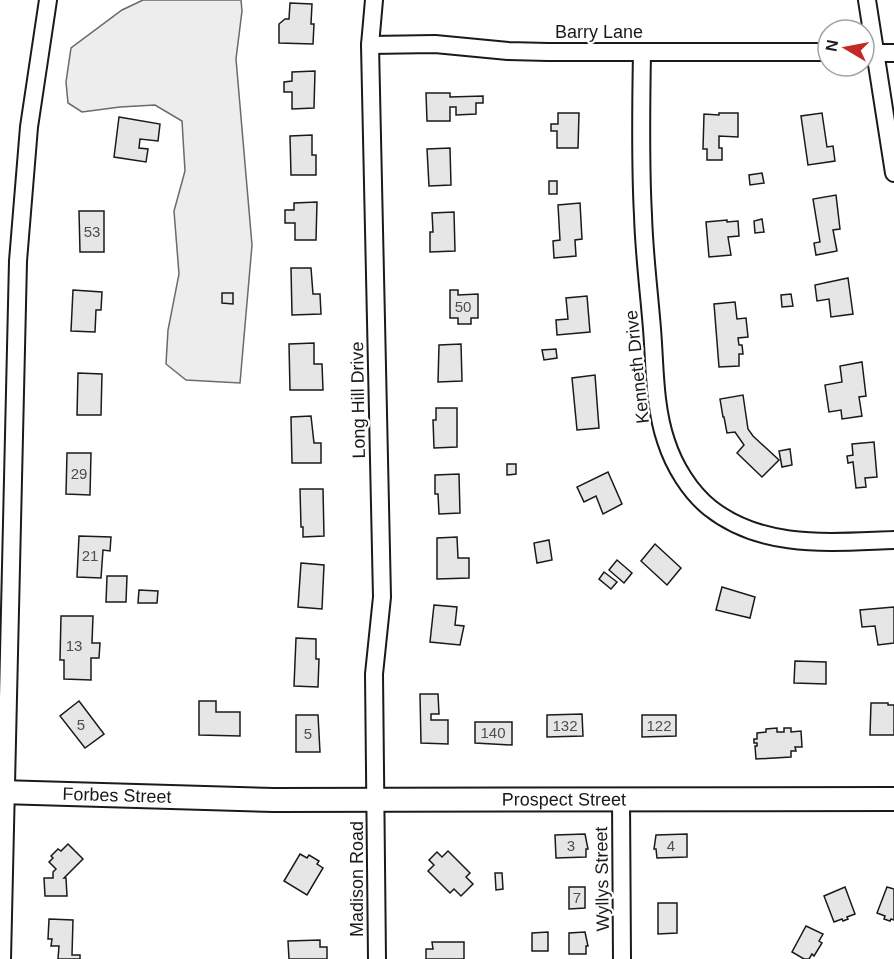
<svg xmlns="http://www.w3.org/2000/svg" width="894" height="959" viewBox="0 0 894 959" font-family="Helvetica,sans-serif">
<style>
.built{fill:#ededed;stroke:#6a6a6a;stroke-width:1.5}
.building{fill:#e6e6e6;stroke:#1a1a1a;stroke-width:1.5}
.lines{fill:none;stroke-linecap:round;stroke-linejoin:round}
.street-casing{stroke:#1a1a1a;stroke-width:20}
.secondary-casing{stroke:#1a1a1a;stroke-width:26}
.street{stroke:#fff;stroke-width:16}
.secondary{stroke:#fff;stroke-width:22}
.labels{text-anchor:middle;stroke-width:4.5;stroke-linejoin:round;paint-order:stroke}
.number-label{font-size:15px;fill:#4d4d4d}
.street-label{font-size:18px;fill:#1a1a1a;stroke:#fff}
</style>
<rect width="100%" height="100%" fill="#fff"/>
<path class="built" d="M143,0H241L242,11L236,59L252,245L240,383L186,380L166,364L168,330L179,274L174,211L185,171L182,121L155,105L120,107L82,112L68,103L66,82L71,48L122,10Z"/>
<g class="building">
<path d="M290,3L312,4L311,24H314L313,44L279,43V24L285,19H289Z"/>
<path d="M315,71L314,108L292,109V92H284V82L292,81V72Z"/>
<path d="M426,93H450V97L483,96V103H476V114L456,115V107H450V121H427Z"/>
<path d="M558,113H579L578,148H557V131H551V124H558Z"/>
<path d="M719,113H738V137L719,136V148H722V160H707V149H703L704,114L719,115Z"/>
<path d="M822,113L827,147L833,146L835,161L808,165L801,116Z"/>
<path d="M119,117L160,124L158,141L140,139L139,148L148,149L146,162L114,157Z"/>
<path d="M312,135V155H316V175H291L290,136Z"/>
<path d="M450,148L451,185L429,186L427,149Z"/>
<path d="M762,173L764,183L750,185L749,175Z"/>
<rect x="549" y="181" width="8" height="13"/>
<path d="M836,195L840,229L833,230L837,251L816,255L814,243L820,242L813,199Z"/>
<path d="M317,202L316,240H295V223H285V210H294V203Z"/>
<path d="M580,203L582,239L575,240L576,256L554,258L553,241L560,240L558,205Z"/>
<path d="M79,211H104V252H80Z"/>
<path d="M454,212L455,251L430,252V232H433L432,213Z"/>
<path d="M762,219L764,232L755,233L754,221Z"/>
<path d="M727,220V222L738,221L739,236L728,237L731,255L709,257L706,222Z"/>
<path d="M291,268H311L313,294H320L321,314L292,315Z"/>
<path d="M848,278L853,314L831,317L829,299L817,301L815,285Z"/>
<path d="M73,290L102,292L101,310H96L95,332L71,331Z"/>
<path d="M450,290H458V295L478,294V318H471V324H458V318H450Z"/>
<path d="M222,293H233V304L222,303Z"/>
<path d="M791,294L793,306L782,307L781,295Z"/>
<path d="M587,296L590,332L557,335L556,320L568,319L566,298Z"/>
<path d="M735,302L737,319L746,318L748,337L738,338L739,345H742L743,354H739V366L719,367L714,304Z"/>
<path d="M314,343V364H322L323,390H290L289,344Z"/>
<path d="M461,344L462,381L438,382L439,345Z"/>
<path d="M556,349L557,358L544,360L542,350Z"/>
<path d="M862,362L866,396L859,397L862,416L842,419L841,410L829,412L825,385L842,382L840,366Z"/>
<path d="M78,373L102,374L101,415H77Z"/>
<path d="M595,375L599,428L577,430L572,378Z"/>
<path d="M743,395L748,429L753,436L779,460L762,477L737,453L744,445L735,432L727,433L724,417H723L720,399Z"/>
<path d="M436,408H457V447L434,448L433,420H436Z"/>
<path d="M311,416L314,443H321V463H292L291,417Z"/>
<path d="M874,442L877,477L865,478L866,487L856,488L853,462L848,463L847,456L853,455L852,444Z"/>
<path d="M790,449L792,465L782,467L779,451Z"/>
<path d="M67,453H91L90,495L66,494Z"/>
<path d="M507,464H516V474L507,475Z"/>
<path d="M608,472L622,504L603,514L596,496L584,502L577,487Z"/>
<path d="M459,474L460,513L439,514L438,494H435V475Z"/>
<path d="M300,489H323L324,536L303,537V527H301Z"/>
<path d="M79,536L111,537L110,551L103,550L101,578L77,577Z"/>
<path d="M457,537L458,558H469V578L437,579V538Z"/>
<path d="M549,540L552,560L537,563L534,543Z"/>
<path d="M655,544L681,568L667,585L641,561Z"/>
<path d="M617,560L632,573L624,583L609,570Z"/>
<path d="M301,563L324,565L322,609L298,607Z"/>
<path d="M604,572L617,582L611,589L599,579Z"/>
<path d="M107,576H127L126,602H106Z"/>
<path d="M722,587L755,597L750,618L716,610Z"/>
<path d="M139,590L158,591L157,603H138Z"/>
<path d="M434,605L457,607L455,625L464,626L460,645L430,642Z"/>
<path d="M894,607V643L878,645L875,626L862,627L860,610Z"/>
<path d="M61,616H93L92,643H100L99,658H91V680L64,679V660H60Z"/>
<path d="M296,638L316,639V659H319L318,687L294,686Z"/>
<path d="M795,661L826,662V684L794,683Z"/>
<path d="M420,694H438L439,714H431V720H448V744L421,743Z"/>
<path d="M79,701L104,734L85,748L60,716Z"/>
<path d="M199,701H216V712H240V736L199,735Z"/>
<path d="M871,703H888V705H894V735H870Z"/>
<path d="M582,714L583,736L547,737V715Z"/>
<path d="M296,715H318L320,752H296Z"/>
<path d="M642,715H676V736L642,737Z"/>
<path d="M475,722H512V745L475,743Z"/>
<path d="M777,728V732H784V728H791V732L801,731L802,747H795L796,751H791V757L756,759L755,746H757V743H754V739H757V733L766,732V729Z"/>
<path d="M585,834L588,849H586V857L556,858L555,835Z"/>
<path d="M687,834V857L657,858L656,849H654L656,835Z"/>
<path d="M68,844L83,859L64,878H66L67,896H45L44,878H53V872L56,869L49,862L53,858L51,856L58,849L61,851Z"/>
<path d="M448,851L470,873L466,877L473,884L461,896L454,889L450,893L428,871L434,865L429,860L437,852L442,857Z"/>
<path d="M300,854L307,858L309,855L319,861L317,864L323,868L307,895L284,881Z"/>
<path d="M495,873H502L503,889L496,890Z"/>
<path d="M569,887H585V908L569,909Z"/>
<path d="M845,887L855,914L847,917L848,919L843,921L842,919L834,922L824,896Z"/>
<path d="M887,887L894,889V920L891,919L890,921L884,919L885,916L877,913Z"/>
<path d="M658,903H677V933L658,934Z"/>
<path d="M49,919L73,920L72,955H80V959H58L59,946H51L52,939H48Z"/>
<path d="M806,926L823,934L819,941L822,943L814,956L812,954L809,959H804L792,952Z"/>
<path d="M548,932V951H532V933Z"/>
<path d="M585,932L588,946H586V954H569V933Z"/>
<path d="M320,940V947H327V959H289L288,941Z"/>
<path d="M432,942H464V959H426V949H433Z"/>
</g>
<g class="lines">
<defs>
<g id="street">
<path d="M374,0L370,45L382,597L374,674L377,959"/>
<path d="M867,0L894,173"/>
<path d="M370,45L435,44L508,51L548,52H828"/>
<path d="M642,52C641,107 640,161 643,215C644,253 649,291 652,329C655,365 654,406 666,441C674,466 690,492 710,508C763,550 832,542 894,540"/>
<path d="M865,53H894"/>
<path d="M621,799L622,959"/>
<path d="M2,959L18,261L29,127L48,0"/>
</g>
<g id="secondary">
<path id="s1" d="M0,792L274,800L894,799"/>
</g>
</defs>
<use href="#street" class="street-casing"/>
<use href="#secondary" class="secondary-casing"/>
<use href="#street" class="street"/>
<use href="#secondary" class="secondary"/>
</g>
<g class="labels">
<g class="number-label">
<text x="92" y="237">53</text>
<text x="463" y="312">50</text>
<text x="79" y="479">29</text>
<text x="90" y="561">21</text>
<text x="74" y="651">13</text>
<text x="81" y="730">5</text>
<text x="565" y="731">132</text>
<text x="659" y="731">122</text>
<text x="493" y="738">140</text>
<text x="308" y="739">5</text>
<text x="571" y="851">3</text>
<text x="671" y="851">4</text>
<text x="577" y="903">7</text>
</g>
<g class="street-label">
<text x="599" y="38">Barry Lane</text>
<text transform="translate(637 367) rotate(-96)" y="6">Kenneth Drive</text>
<text transform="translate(358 400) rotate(-91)" y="6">Long Hill Drive</text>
<text dy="6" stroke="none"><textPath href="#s1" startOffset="117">Forbes Street</textPath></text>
<text dy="6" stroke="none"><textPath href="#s1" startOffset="564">Prospect Street</textPath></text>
<text transform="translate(357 879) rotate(-90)" y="6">Madison Road</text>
<text transform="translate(602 879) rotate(-91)" y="6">Wyllys Street</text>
</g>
</g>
<g transform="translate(846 48) rotate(280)"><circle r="28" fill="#ffffff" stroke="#a3a3a3" stroke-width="1.5"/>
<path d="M0-4.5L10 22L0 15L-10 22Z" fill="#c62828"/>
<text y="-9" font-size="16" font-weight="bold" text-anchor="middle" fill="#1a1a1a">N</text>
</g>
</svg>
